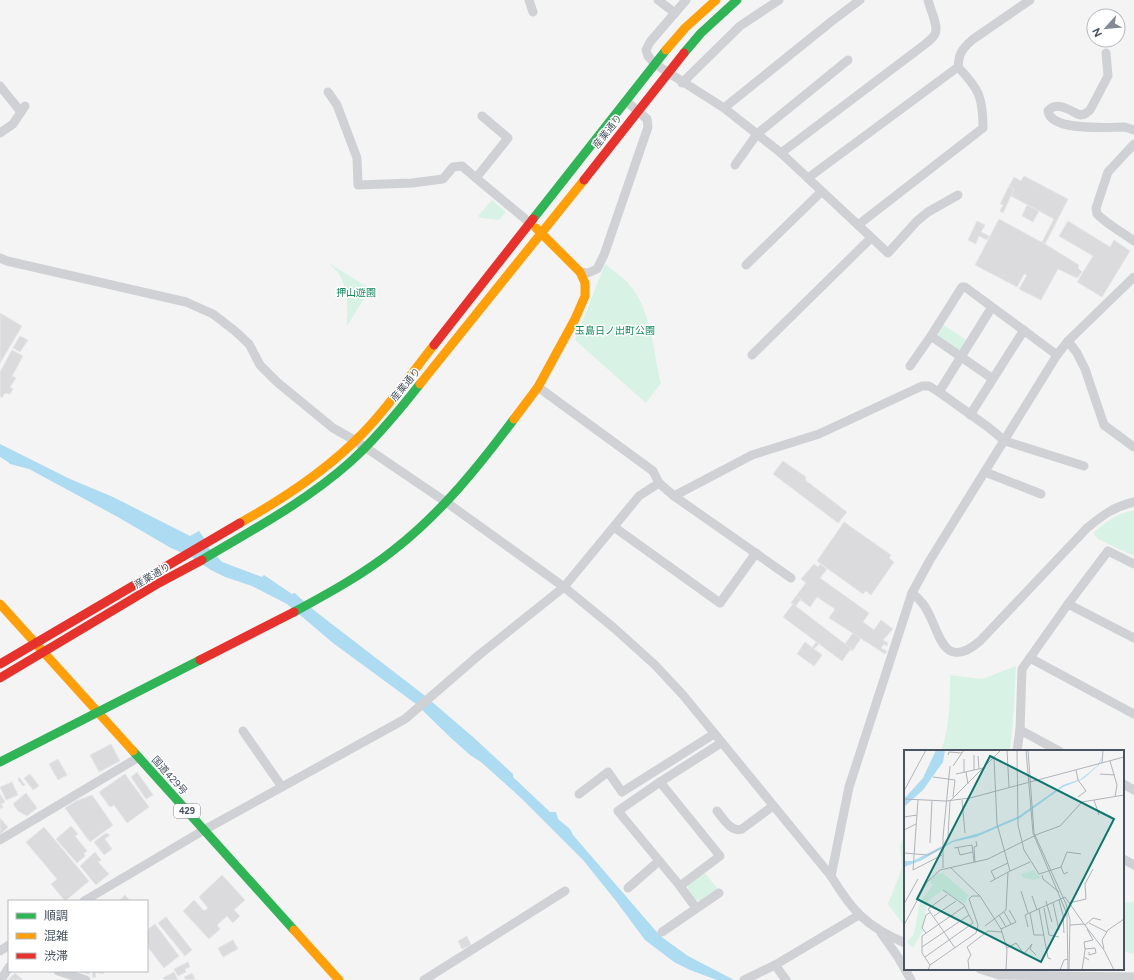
<svg xmlns="http://www.w3.org/2000/svg" width="1134" height="980" viewBox="0 0 1134 980" font-family="Figtree,'Noto Sans JP',sans-serif">
<style>
.green{fill:#d8f3e6}
.water{fill:#addbf1}
.building{fill:#dbdbdd;stroke:#e5e6e7}
.lines{fill:none;stroke-linecap:round;stroke-linejoin:round}
.street{stroke:#cfd1d4;stroke-width:9}
.fast{stroke:#30b455;stroke-width:9}
.slow{stroke:#ff9f0a;stroke-width:9}
.jam{stroke:#e5322d;stroke-width:9}
.fast-bridge{stroke:#30b455;stroke-width:9}
.jam-bridge{stroke:#e5322d;stroke-width:9}
.labels{text-anchor:middle;stroke-width:3;stroke-linejoin:round;paint-order:stroke}
.shield{fill:#fff;stroke:#808790;stroke-width:1}
.shield-label{font-size:9px;font-weight:bold;fill:#495361}
.street-label{font-size:10px;fill:#495361;stroke:#fff}
.park-label{font-size:10px;fill:#15875b;stroke:#fff}
.inset-road{fill:none;stroke:#b0b4b9;stroke-width:1}
.view{fill:#0f766e;fill-opacity:0.15;stroke:#0f766e;stroke-width:2}
.inset-edge{fill:none;stroke:#495361;stroke-width:2}
</style>
<rect width="100%" height="100%" fill="#f4f4f4"/>
<g class="green">
<path d="M492,200L506,212L499,220L481,218L478,216Z"/>
<path d="M329,263L370,289L347,326C347,311 349,293 341,278C339,272 333,268 329,263Z"/>
<path d="M605,264C615,272 626,279 633,289C652,316 653,352 661,383L646,403L575,340Z"/>
<path d="M942,324L968,341L962,349L959,351L939,336L937,332Z"/>
<path d="M1134,510V556L1098,539L1093,533C1107,521 1116,514 1134,510Z"/>
<path d="M1016,666L1013,721L1010,751H941C950,726 950,702 950,675L982,679Z"/>
<path d="M905,833V927L888,904L902,868L900,846Z"/>
<path d="M704,872L718,889L700,901L695,900L688,888V884Z"/>
<path d="M1123,901L1128,903L1134,901V954L1123,951Z"/>
</g>
<path class="water" d="M0,444L70,479L113,497L190,536L199,531L206,541V545L222,562L262,577L264,575L292,594L295,593L299,597L315,611L424,695L473,737L513,774V777L550,812H556L558,819L570,829L573,835L655,930L663,938L688,956L734,980H717L690,970L674,962L645,940L616,901L583,860L521,798L481,762L470,755L451,738L416,704L333,643L287,604L252,586L225,577L211,570L190,556L171,548L116,516L29,469L10,464L8,462L0,457Z"/>
<g class="building">
<path d="M1024,176L1068,199L1045,244L1042,242L1054,219L1011,196L1014,189L1009,186L1014,177L1021,181Z"/>
<path d="M1009,186L1014,189L1003,213L1000,211L1003,205L1000,204Z"/>
<path d="M1027,205L1039,211L1033,222L1022,216Z"/>
<path d="M999,219L1045,244L1079,265L1078,268L1082,272L1077,278L1058,269L1041,300L1019,289L1027,275L1024,274L1017,287L975,265Z"/>
<path d="M977,221L985,225L981,232L989,236L987,240L979,236L976,244L968,240Z"/>
<path d="M1068,221L1110,247L1114,240L1130,251L1102,297L1077,282L1093,256L1059,236Z"/>
<path d="M0,313L22,326L0,363Z"/>
<path d="M20,336L28,340L20,352L13,348Z"/>
<path d="M12,350L23,356L12,376L16,378L10,387L13,389L10,394L5,393L2,398L0,396V372Z"/>
<path d="M783,461L806,477L805,480L847,512L838,523L773,474Z"/>
<path d="M844,522L891,555L889,558L894,562L871,595L866,591L863,594L817,561Z"/>
<path d="M814,564L818,567L820,564L827,569L820,578L869,613L863,622L874,630L881,620L893,629L883,640L888,643L887,646L884,644L881,648L887,651L885,654L829,618L835,609L817,597L810,607L796,596L806,583L801,579Z"/>
<path d="M796,596L801,599L796,606L791,603Z"/>
<path d="M793,604L853,650L852,651L850,650L842,661L783,617Z"/>
<path d="M853,633L861,638L853,650L845,644Z"/>
<path d="M805,642L822,655L814,666L797,654Z"/>
<path d="M816,642L819,644L814,649L812,648Z"/>
<path d="M111,744L120,761L99,772L90,755Z"/>
<path d="M58,759L67,775L58,780L49,764Z"/>
<path d="M137,772L153,795L146,799L131,777Z"/>
<path d="M30,774L39,786L33,790L24,778Z"/>
<path d="M125,774L149,807L127,823L114,805L110,807L99,792Z"/>
<path d="M19,777L25,785L23,786L18,780Z"/>
<path d="M12,782L18,795L6,800L0,787Z"/>
<path d="M26,793L37,808L27,816L18,811L13,804Z"/>
<path d="M0,794L5,802L1,804L3,807L0,809Z"/>
<path d="M92,795L113,825L90,842L65,808L76,801Z"/>
<path d="M0,818L8,827L0,835Z"/>
<path d="M71,826L78,834L75,836L87,851L84,853L85,856L77,863L56,839Z"/>
<path d="M44,827L89,881L65,901L51,884L57,879L26,842Z"/>
<path d="M106,833L110,835L105,839L112,849L104,855L94,842Z"/>
<path d="M95,852L101,860L98,862L109,874L96,885L80,866Z"/>
<path d="M222,875L245,900L234,910L240,916L233,923L227,916L217,925L220,929L209,939L183,911L194,900L204,911L208,908L199,897Z"/>
<path d="M125,895L130,901H121L120,900Z"/>
<path d="M166,917L192,950L185,956L158,923Z"/>
<path d="M155,924L179,956L164,968L147,946V930Z"/>
<path d="M467,936L471,945L462,949L458,941Z"/>
<path d="M233,940L238,949L223,957L218,948Z"/>
<path d="M188,962L190,967L185,969L186,972L178,976L174,969Z"/>
<path d="M77,971H90L89,974Z"/>
<path d="M93,971H103V974L96,972L95,978L92,977Z"/>
<path d="M174,972L178,980H165L163,978Z"/>
<path d="M15,973L23,980H8Z"/>
<path d="M192,973L195,979L186,980L184,977Z"/>
</g>
<g class="lines">
<g class="street">
<path d="M529,0L533,12"/>
<path d="M658,0L675,13"/>
<path d="M686,0L650,42L646,50L648,56L655,64L724,108L781,153L888,253L917,221L928,212L958,195"/>
<path d="M1106,53L1108,76L1090,110L1085,114L1080,115C1071,111 1056,100 1048,111C1051,132 1109,127 1125,127L1134,130"/>
<path d="M682,83L740,26L779,0"/>
<path d="M0,86L21,112"/>
<path d="M328,92L337,105L357,158L358,185L412,183L443,179L453,167L462,166L476,178"/>
<path d="M724,108L832,21L860,0"/>
<path d="M482,116L508,138L476,178L530,223"/>
<path d="M0,133L13,124L25,106"/>
<path d="M1134,144L1108,172L1096,208L1097,214C1108,225 1122,232 1134,241"/>
<path d="M781,153L924,45C928,42 933,38 935,34C939,26 930,9 928,0"/>
<path d="M735,165L757,134L848,60"/>
<path d="M808,178L958,67C959,53 962,49 972,40L1030,0"/>
<path d="M858,225L983,128C983,97 979,89 958,67"/>
<path d="M0,258L7,261L186,302L213,314L235,331L249,344L260,365L277,382L333,428L356,441L446,502L564,587L614,628L655,665L683,695L831,876C852,911 867,927 905,943"/>
<path d="M746,265L821,192"/>
<path d="M580,272L588,273L597,269L604,255L648,127L647,119L626,101"/>
<path d="M931,336L993,379"/>
<path d="M1068,341L1077,353L1085,369L1104,425L1134,447"/>
<path d="M752,355L871,238"/>
<path d="M910,366L931,336L962,287H965L1057,355"/>
<path d="M538,387L653,471L659,483L674,496L752,455L819,434L922,386H929L939,392L988,427L1005,441L1084,466"/>
<path d="M939,392L992,307"/>
<path d="M970,415L1024,330"/>
<path d="M985,472L1041,494"/>
<path d="M674,496L791,578"/>
<path d="M614,527L720,603L756,553"/>
<path d="M912,593C916,596 920,600 923,604C940,626 940,675 980,641L1087,528C1103,515 1113,507 1134,502"/>
<path d="M1068,604L1134,638"/>
<path d="M1030,658L1134,714"/>
<path d="M1020,730L1059,751"/>
<path d="M243,731L282,787"/>
<path d="M1017,751L1020,730L1022,669L1068,604L1108,551L1134,564"/>
<path d="M660,782L720,856L680,886"/>
<path d="M1123,784L1134,790"/>
<path d="M579,794L608,772L622,792L714,734"/>
<path d="M717,811C723,818 731,833 742,829L773,806"/>
<path d="M0,840L139,757"/>
<path d="M1123,859L1134,865"/>
<path d="M831,876L849,787L912,593L930,560L1057,355L1068,341L1134,277"/>
<path d="M628,888L659,861"/>
<path d="M84,901L204,830L405,719L479,655L564,587L639,496L659,483"/>
<path d="M696,908L680,886L618,811L660,782L721,743"/>
<path d="M662,932L719,893"/>
<path d="M881,933L898,957L911,980"/>
<path d="M0,951L9,945"/>
<path d="M775,965L786,980"/>
<path d="M980,969L999,975L1134,977"/>
<path d="M58,971L86,980"/>
<path d="M1,980L9,967"/>
<path d="M424,980L565,891"/>
<path d="M744,980L775,965L859,915"/>
</g>
<g class="fast">
<path d="M684,53L701,33L737,0"/>
<path d="M533,219L666,50"/>
<path d="M202,560C252,530 305,502 349,463C375,440 398,412 420,384"/>
<path d="M294,612C329,593 364,574 395,549C442,512 479,466 514,419"/>
<path d="M133,751L294,930"/>
</g>
<g class="slow">
<path d="M666,50L685,28L716,0"/>
<path d="M420,384L584,180"/>
<path d="M514,419L538,387L575,319L585,296V283L580,272L536,228"/>
<path d="M240,523C283,499 326,471 361,435C388,408 410,375 434,345"/>
<path d="M0,604L133,751"/>
<path d="M294,930L339,980"/>
</g>
<g class="jam">
<path d="M584,180L684,53"/>
<path d="M434,345L533,219"/>
<path d="M0,664L240,523"/>
<path d="M0,678L159,583L202,560"/>
</g>
<path class="fast-bridge" d="M0,762L200,660"/>
<path class="jam-bridge" d="M200,660L294,612"/>
</g>
<g class="labels">
<rect class="shield" x="174" y="804" width="26" height="14" rx="3"/>
<g class="shield-label">
<text x="187" y="814">429</text>
</g>
<g class="street-label">
<text transform="translate(607 131) rotate(-52)" y="4">産業通り</text>
<text transform="translate(405 384) rotate(-50)" y="4">産業通り</text>
<text transform="translate(152 575) rotate(-30)" y="4">産業通り</text>
<text transform="translate(170 775) rotate(48)" y="4">国道429号</text>
</g>
<g class="park-label">
<text x="356" y="296">押山遊園</text>
<text x="615" y="334">玉島日ノ出町公園</text>
</g>
</g>
<g transform="translate(904 750)">
<rect width="220" height="220" fill="#f4f4f4"/>
<path d="M130,120L137,128L129,130L119,128L117,124ZM39,123L64,145L61,154L39,140L29,147L23,153L19,180L9,198L3,192L10,184L16,152L29,135L25,131L31,124Z" fill="#d8f3e6"/>
<path d="M32,0H41L39,12L19,40L0,57V49L19,28ZM198,7L195,15L179,29L159,37L116,68L72,87L49,92L18,110L0,117V111H9L50,90L76,83L115,66L159,35L177,29L193,16Z" fill="#addbf1"/>
<path class="inset-road" d="M103,0L105,37M113,0L114,75L120,100L135,124L157,117L160,124L164,122M122,0L129,83L163,164L164,220M124,0L130,83L162,154L166,170L165,220M44,5L45,2L58,3M70,5V20M74,6L75,19M90,8L93,74L106,121M206,11L213,35L211,47M198,13L199,0M49,16L60,0M172,20L174,30L182,41L174,47M60,22V9M62,22L64,34M52,24L79,18M196,24L211,25M29,27L51,30L49,47M0,41L22,0M0,49L42,51L66,48L220,7M14,50L9,120L38,105M58,50L61,83M190,50L195,65M0,67L13,65M0,80L12,74M44,87L46,51L97,0M26,93L28,51M50,98L68,95L70,112M54,98L56,105L69,102M0,103L24,105L39,97M71,112L70,97L73,96L72,91M46,117L76,146L97,179L103,199L102,220M157,117L163,102L177,104M39,118V87L46,16M138,125L139,129L155,142M91,129L87,121L104,113M86,132L104,122M117,141L124,163M43,145L24,159L51,198M128,146L133,160M155,150L159,165L160,183M142,151L148,172M149,153L155,180M165,153L182,149L181,134L189,119M0,154L14,129M140,158L145,185L155,187M135,159L144,208L147,209M100,162L107,174M126,163L130,185H140M95,165L102,177M30,166L52,151M185,173L203,182M0,175L23,132L36,120L84,109L134,84L156,76L178,52L220,45M166,175L180,174L200,200L210,220M181,175L189,168L197,170M81,176L102,160L104,122L126,112M124,177L121,165L161,147L180,174M97,179L112,172L105,160M183,179L189,190L180,192L181,199L191,198L192,203L185,205V202M22,183L18,178L22,165L27,162M18,197L65,165M103,198L112,193L120,204L128,194L126,199L132,205M181,199L180,207L185,210M200,199L198,190L204,180L220,169M21,207L69,173L60,155L39,140M26,215L18,203V186L61,156M24,220L26,215L72,183L74,175L65,149L68,146H76M65,220L64,210L67,205L63,197L84,181L98,182M156,220L160,210L164,209M178,220L180,207"/>
<path class="view" d="M86,6L210,69L137,212L13,149Z"/>
<rect width="220" height="220" class="inset-edge"/>
</g>
<rect x="8" y="900" width="140" height="72" fill="#ffffff" stroke="#b6bac0"/>
<rect x="16" y="913" width="20" height="6" fill="#30b455" stroke="#b6bac0"/>
<text x="44" y="920" font-size="12" fill="#495361">順調</text>
<rect x="16" y="933" width="20" height="6" fill="#ff9f0a" stroke="#b6bac0"/>
<text x="44" y="940" font-size="12" fill="#495361">混雑</text>
<rect x="16" y="953" width="20" height="6" fill="#e5322d" stroke="#b6bac0"/>
<text x="44" y="960" font-size="12" fill="#495361">渋滞</text>
<g transform="translate(1106 28) rotate(243)"><circle r="19" fill="#ffffff" stroke="#b6bac0"/>
<path d="M0-3L7 15L0 10L-7 15Z" fill="#858b94"/>
<text y="-6" font-size="11" font-weight="bold" text-anchor="middle" fill="#495361">N</text>
</g>
</svg>
